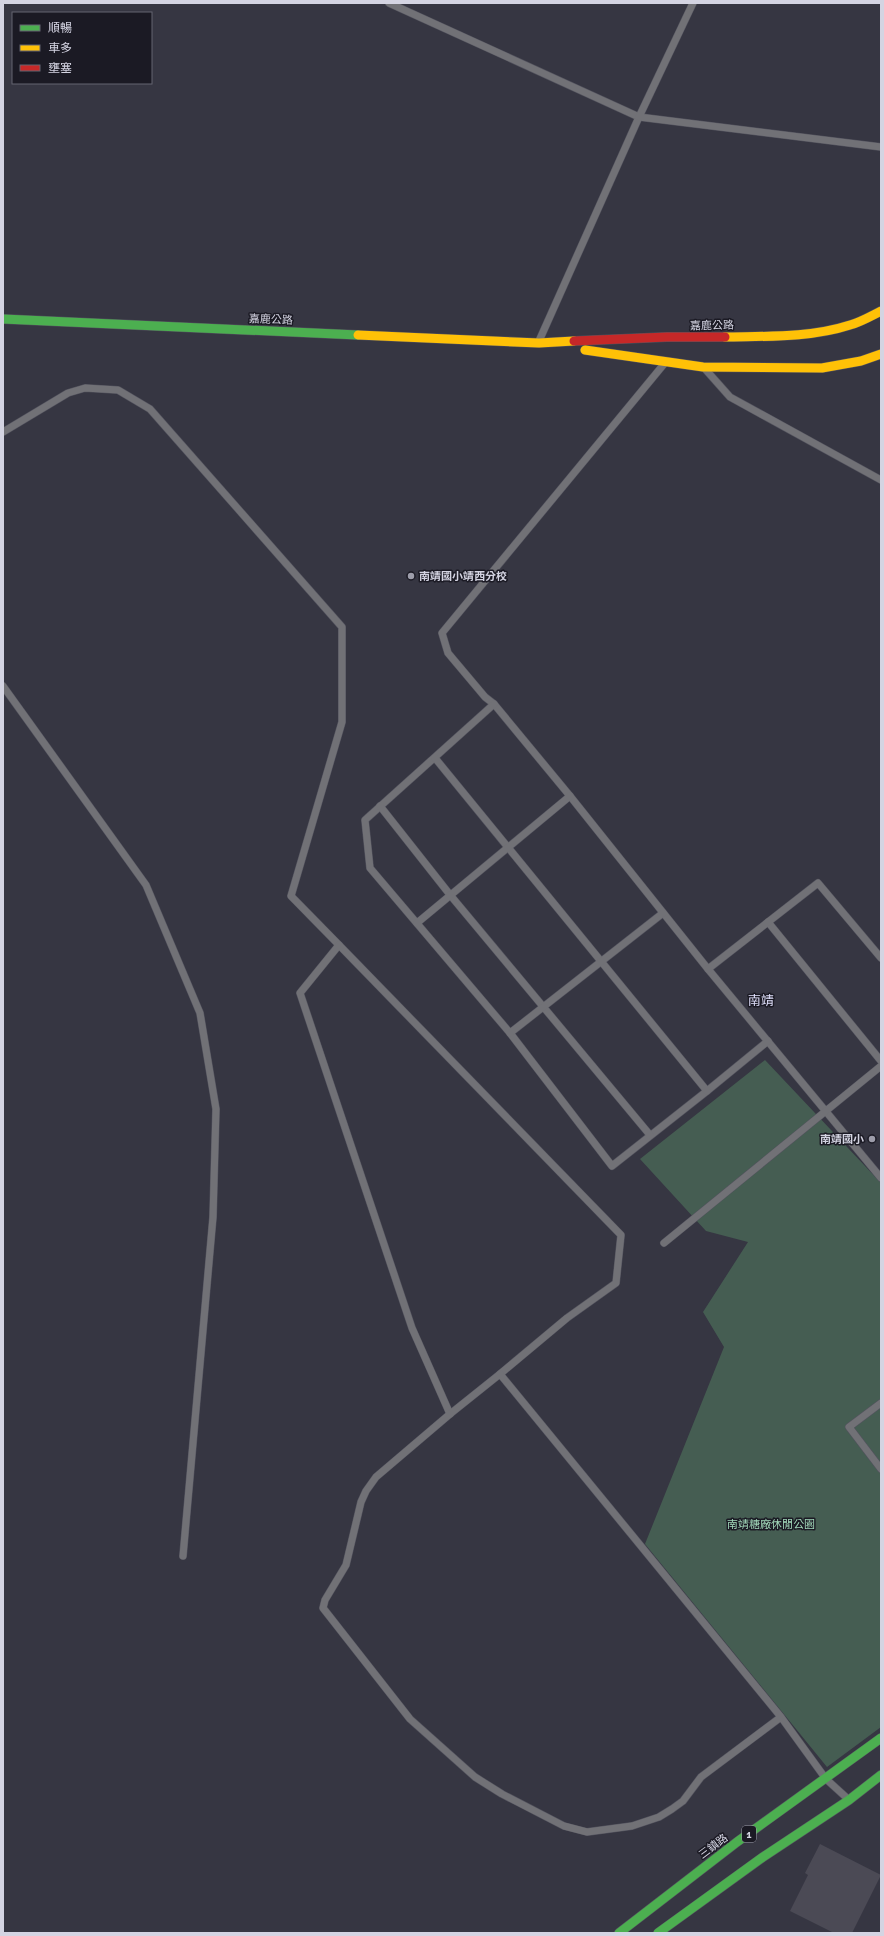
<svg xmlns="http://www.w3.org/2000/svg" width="884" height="1936" viewBox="0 0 884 1936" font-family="Signika,'Noto Sans TC',sans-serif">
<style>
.green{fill:#455d52}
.building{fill:#4b4a55}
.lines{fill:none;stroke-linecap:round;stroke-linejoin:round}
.lane-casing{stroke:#53535e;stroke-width:8}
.fast-casing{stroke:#53535e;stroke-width:10}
.slow-casing{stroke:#53535e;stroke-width:10}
.jam-casing{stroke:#53535e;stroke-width:10}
.lane{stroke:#717176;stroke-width:7}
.fast{stroke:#4caf50;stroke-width:9}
.slow{stroke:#ffc107;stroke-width:9}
.jam{stroke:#c62828;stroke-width:9}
.poi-dot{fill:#9d9daa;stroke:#1b1a24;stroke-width:1.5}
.labels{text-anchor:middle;stroke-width:3;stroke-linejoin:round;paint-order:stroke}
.shield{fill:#1b1a24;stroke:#9c9ca9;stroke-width:1}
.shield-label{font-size:10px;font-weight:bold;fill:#d4d4e2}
.street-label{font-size:11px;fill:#d4d4e2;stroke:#1b1a24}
.poi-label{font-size:11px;font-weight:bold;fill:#d4d4e2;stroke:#1b1a24;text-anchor:start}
.park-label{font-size:11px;fill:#a2d9ba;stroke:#1b1a24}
.quarter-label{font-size:13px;fill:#e0e0fc;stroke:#1b1a24}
</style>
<rect width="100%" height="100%" fill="#363642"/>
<path class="green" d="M765,1060L881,1183V1727L827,1767L645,1544L724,1347L703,1312L748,1242L706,1231L640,1159Z"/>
<path class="building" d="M820,1844L881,1875L852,1933H834L790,1911L808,1875L805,1873Z"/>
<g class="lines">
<defs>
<g id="lane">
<path d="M389,3L639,117L539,341"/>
<path d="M693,3L639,117L881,147"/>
<path d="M664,364L442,633L448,653L485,697L494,704L570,796L708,969L881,1178"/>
<path d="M706,370L730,397L881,480"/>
<path d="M3,432L68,393L85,388L118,390L150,409L342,627V722L291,896L339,945"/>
<path d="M3,686L146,885L200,1013L216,1109L213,1217L183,1556"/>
<path d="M494,704L365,820L370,868L510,1033L612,1166L707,1091L768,1041"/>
<path d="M435,758L707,1091"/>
<path d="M380,806L451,896L650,1135"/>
<path d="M768,922L881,1061"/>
<path d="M417,923L570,796"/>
<path d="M708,969L818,883L881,958"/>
<path d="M510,1033L663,913"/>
<path d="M664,1243L881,1066"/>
<path d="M881,1403L849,1427L881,1469"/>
<path d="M450,1414L412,1328L300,993L339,945L621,1235L616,1283L567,1318L500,1374"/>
<path d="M781,1717L701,1777L683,1801L672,1809L659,1817L632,1826L587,1832L564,1826L502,1794L475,1777L410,1719L323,1608L325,1600L346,1565L361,1502L366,1491L376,1477L450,1414L500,1374L781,1717L826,1779L848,1799"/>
</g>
<g id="fast">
<path d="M3,319L358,335"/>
<path d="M619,1933L737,1842L881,1738"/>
<path d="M658,1933L763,1857L849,1800L881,1775"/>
</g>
<g id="slow">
<path d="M358,335L539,343L574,341"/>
<path d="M725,337C766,336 810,338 850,325C861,322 871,316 881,311"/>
<path d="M585,350L703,367L822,368L861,361L881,354"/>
</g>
<path id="jam" d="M574,341L667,337H725"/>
</defs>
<use href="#lane" class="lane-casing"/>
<use href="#fast" class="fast-casing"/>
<use href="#slow" class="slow-casing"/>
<use href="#jam" class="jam-casing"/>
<use href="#lane" class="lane"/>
<use href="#fast" class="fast"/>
<use href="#slow" class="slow"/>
<use href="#jam" class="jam"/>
</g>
<g class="poi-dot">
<circle cx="411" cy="576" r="4"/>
<circle cx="872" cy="1139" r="4"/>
</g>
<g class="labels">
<rect class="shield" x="742" y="1826" width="14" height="16" rx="3"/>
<g class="shield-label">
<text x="749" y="1838">1</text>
</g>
<g class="street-label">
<text transform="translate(271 319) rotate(2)" y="4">嘉鹿公路</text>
<text transform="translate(712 325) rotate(-1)" y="4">嘉鹿公路</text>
<text transform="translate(713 1846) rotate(-37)" y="4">三鎮路</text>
</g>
<g class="poi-label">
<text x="419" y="580">南靖國小靖西分校</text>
<text x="864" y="1143" text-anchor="end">南靖國小</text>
</g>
<g class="park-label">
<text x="771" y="1528">南靖糖廠休閒公園</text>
</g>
<g class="quarter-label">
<text x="761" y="1005">南靖</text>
</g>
</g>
<rect width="884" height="1936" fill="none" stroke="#d4d4e2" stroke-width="8"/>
<rect x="12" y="12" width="140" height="72" fill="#1b1a24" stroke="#656470"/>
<rect x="20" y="25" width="20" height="6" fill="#4caf50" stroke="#656470"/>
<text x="48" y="32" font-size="12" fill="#d4d4e2">順暢</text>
<rect x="20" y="45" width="20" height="6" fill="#ffc107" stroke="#656470"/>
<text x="48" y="52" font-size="12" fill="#d4d4e2">車多</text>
<rect x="20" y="65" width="20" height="6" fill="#c62828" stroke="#656470"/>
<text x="48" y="72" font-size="12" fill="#d4d4e2">壅塞</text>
</svg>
